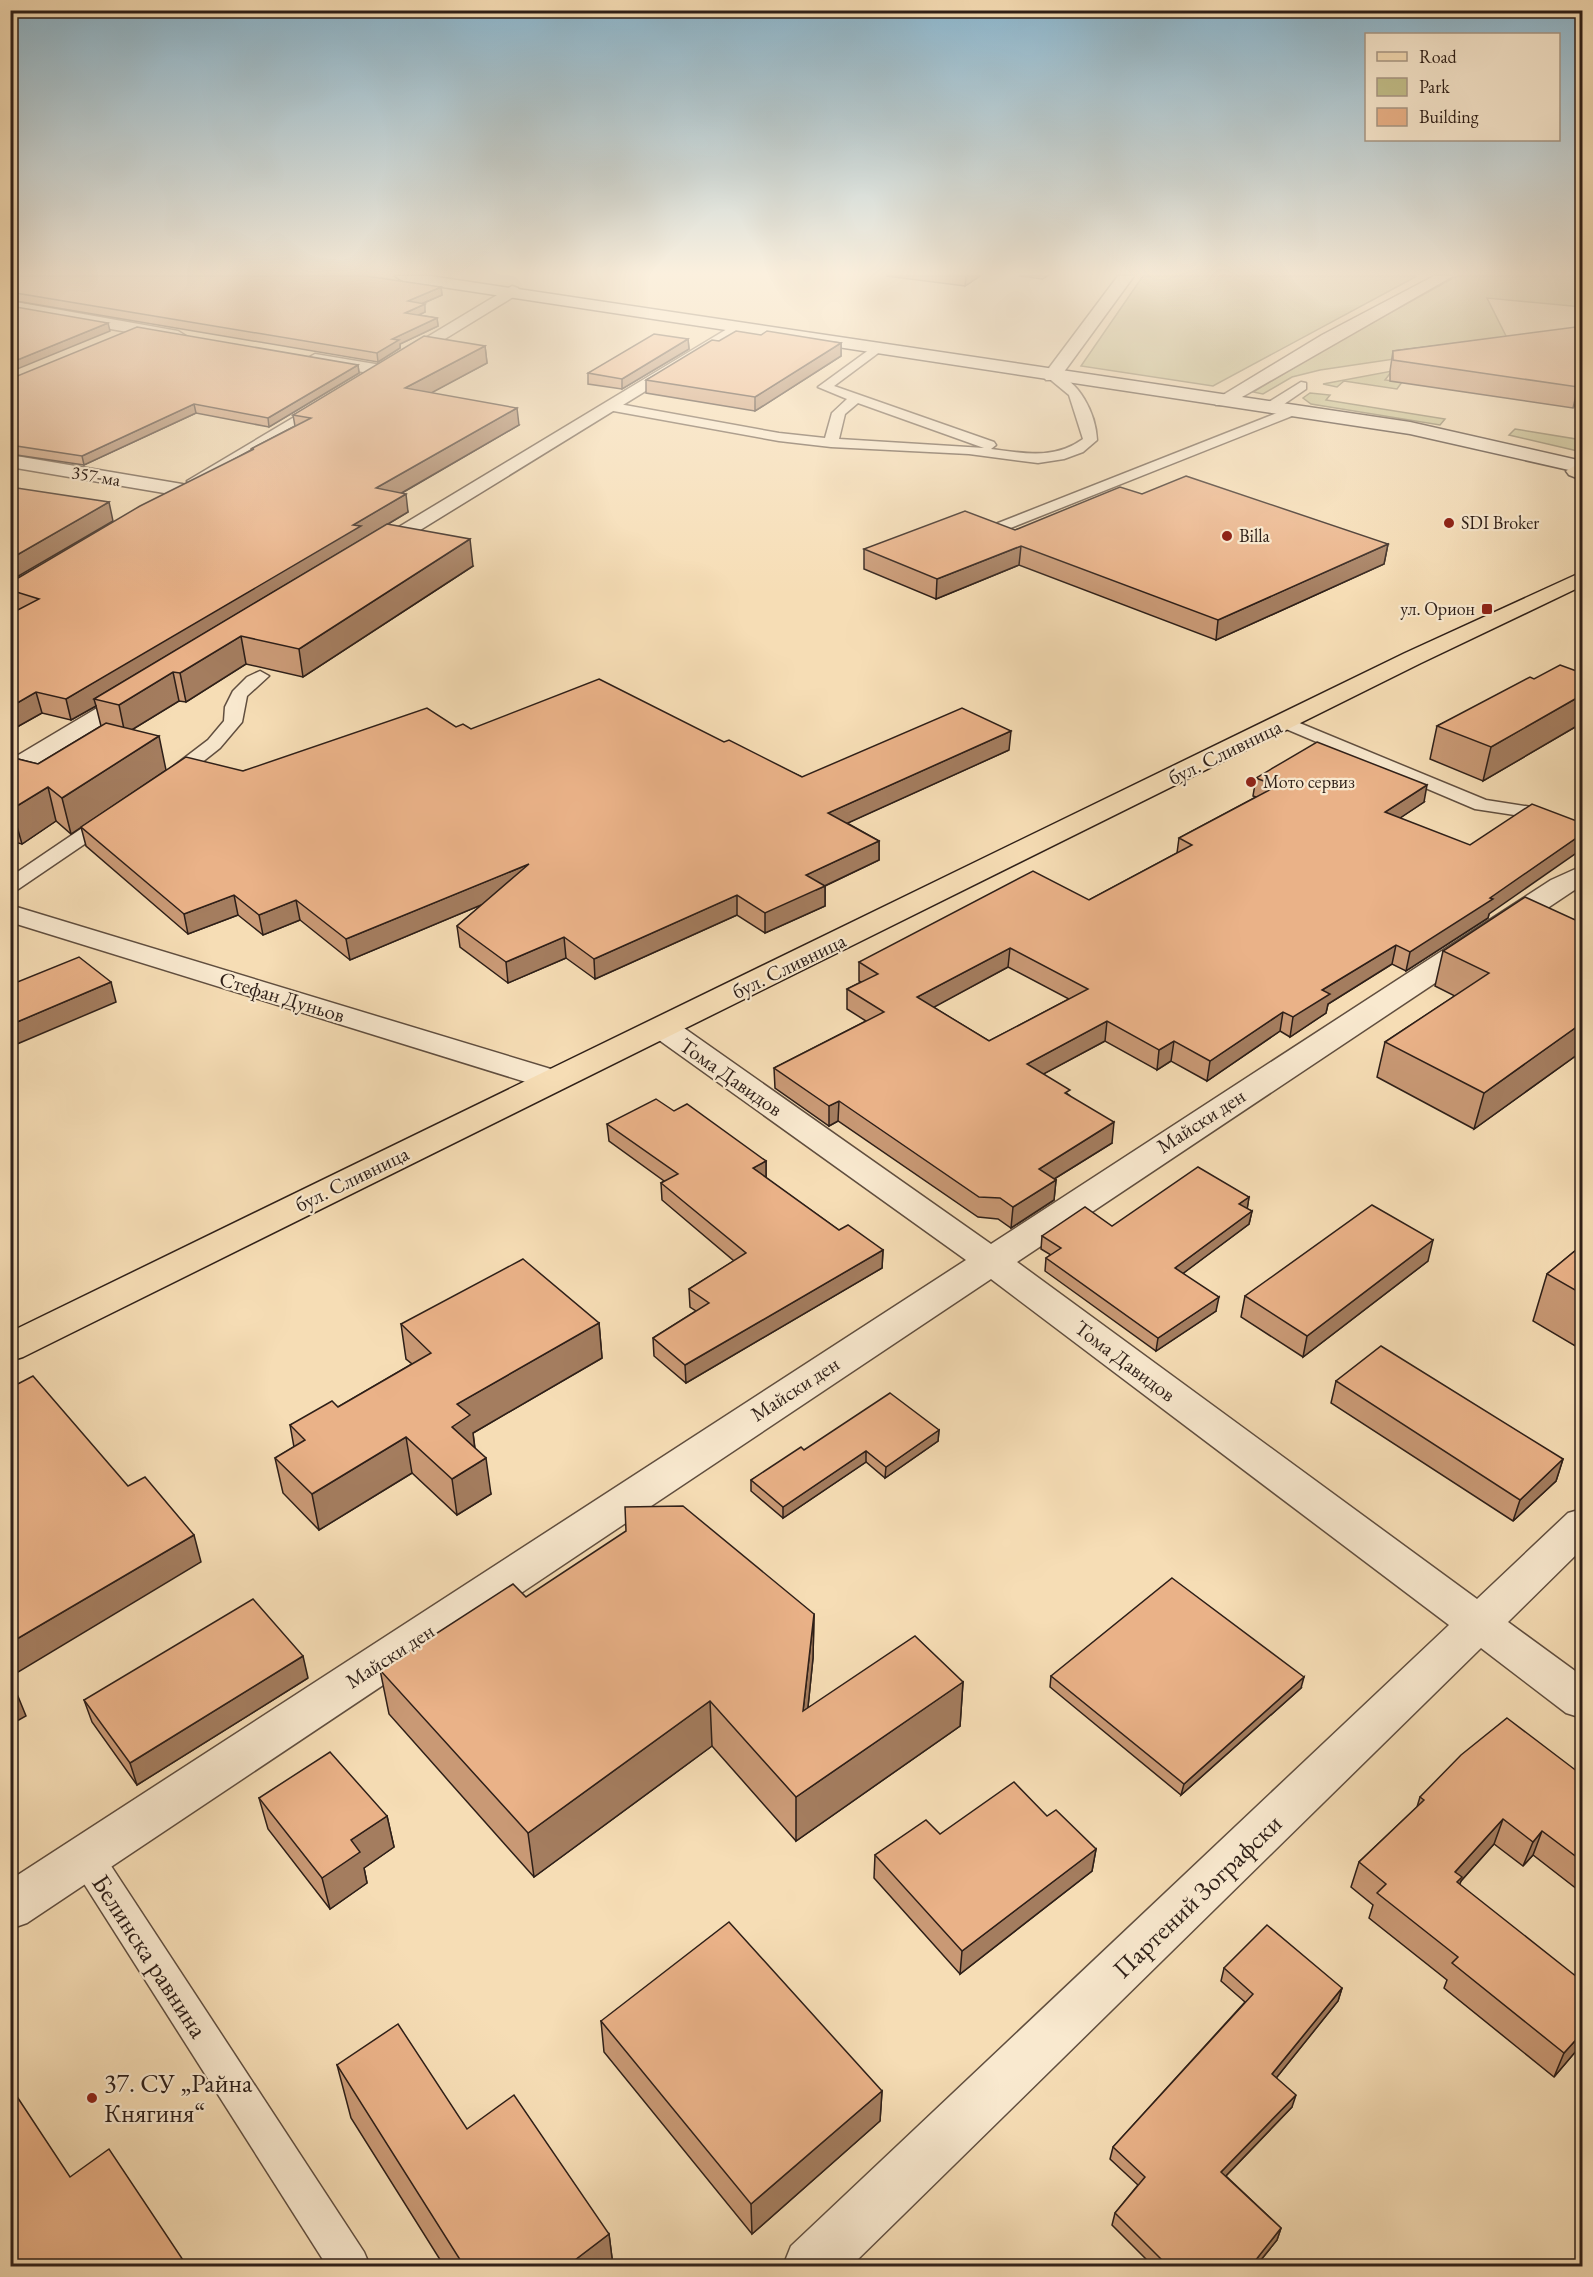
<svg xmlns="http://www.w3.org/2000/svg" width="1593" height="2277" viewBox="0 0 1593 2277" font-family="'EB Garamond',serif">
<style>
.green{fill:#c2bf8a;stroke:#786f51;stroke-width:1.5}
.lines{fill:none;stroke-linecap:round;stroke-linejoin:round}
.lane-casing{stroke:#604e3f;stroke-width:3}
.street-casing{stroke:#604e3f;stroke-width:3}
.secondary-casing{stroke:#2e1f18;stroke-width:3}
.primary-casing{stroke:#2e1f18;stroke-width:3}
.lane{fill:#f9e9cf;fill-rule:evenodd}
.street{fill:#f9e9cf;fill-rule:evenodd}
.secondary{fill:#f9e9cf;fill-rule:evenodd}
.primary{fill:#f6ddb5;fill-rule:evenodd}
.wall{fill:#c99975;stroke:#2e1f18;stroke-width:1.5;fill-rule:evenodd}
.shaded-wall{fill:#a47d5f;stroke:#2e1f18;stroke-width:1.5}
.building{fill:#eab288;stroke:#2e1f18;stroke-width:1.5;fill-rule:evenodd}
.poi-dot{fill:#8f2418;stroke:#f9e9cf;stroke-width:2}
.labels{text-anchor:middle;stroke-width:4.5;stroke-linejoin:round;paint-order:stroke}
.far-street-label{font-size:18px;fill:#2e1f18;stroke:#f9e9cf}
.far-poi-label{font-size:18px;fill:#2e1f18;stroke:#f9e9cf;text-anchor:start}
.street-label{font-size:21px;fill:#2e1f18;stroke:#f9e9cf}
.near-street-label{font-size:26px;fill:#2e1f18;stroke:#f9e9cf}
.near-poi-label{font-size:26px;fill:#2e1f18;stroke:#f9e9cf;text-anchor:start}
</style>
<rect width="100%" height="100%" fill="#f6ddb5"/>
<filter id="stains"><feTurbulence type="fractalNoise" baseFrequency=".00333" numOctaves="4"/><feColorMatrix values="0 0 0 0 .2 0 0 0 0 .09 0 0 0 0 .02 0 0 0 .5 -.17"/></filter>
<radialGradient id="worn" r=".72"><stop offset=".6" stop-color="#630" stop-opacity="0"/><stop offset="1" stop-color="#630" stop-opacity=".3"/></radialGradient>
<g class="green">
<path d="M1143,276H1417L1213,386L1081,366Z"/>
<path d="M1457,276H1582V307L1487,298L1509,342L1320,370L1292,377L1263,394L1253,392L1337,342Z"/>
<path d="M1392,371L1385,380L1402,382L1397,389L1344,381L1337,387L1323,384Z"/>
<path d="M1310,393L1330,395L1326,400L1445,419L1440,425L1311,404L1303,398Z"/>
<path d="M1515,429L1582,440V452L1509,435Z"/>
</g>
<g class="lines">
<defs>
<g id="lane">
<path d="M877,344L883,348L881,351L834,386L994,442L996,445L991,449C1024,453 1054,460 1083,439L1069,395L1046,376L1052,372C1079,379 1096,414 1097,440L1083,452L1064,459L1038,463L969,454L831,447L779,441L608,410L601,406L608,402L779,433L825,438L832,413L847,399L818,387ZM858,403L984,448L839,439L845,414Z"/>
<path d="M1301,382L1306,383V389L1274,411H1264V405Z"/>
<path d="M1292,407L1299,411L1297,414L1003,531H993L991,528L993,525Z"/>
<path d="M260,671L269,676L247,696L242,722L220,748L176,783H162L160,779L162,775L208,740L224,721L225,707L233,691L247,677Z"/>
<path d="M1285,717L1486,800L1538,808L1558,817L1561,821L1551,827L1527,817L1475,809L1279,726L1276,722Z"/>
<path d="M110,812L120,818L117,822L17,890L10,892V877L103,814Z"/>
<path d="M86,1842L98,1846L364,2252L370,2266H327L74,1868L69,1857L74,1846Z"/>
</g>
<g id="street">
<path d="M1118,276H1134L1058,380H1046L1043,376Z"/>
<path d="M1434,276H1453L1228,405H1216L1213,401L1322,335Z"/>
<path d="M512,286L518,288L520,291L518,294L404,364H392L389,360Z"/>
<path d="M10,301L178,331L186,336L178,341L10,311Z"/>
<path d="M737,323L743,325L745,328L743,331L378,556H364L361,552L364,548Z"/>
<path d="M315,354L381,365L390,370L381,375L309,363L306,359Z"/>
<path d="M333,394L342,399L339,403L204,485H190L187,481Z"/>
<path d="M10,455L182,484L189,486L192,490L189,494L182,496L10,467Z"/>
<path d="M137,687L145,689L149,694L145,699L19,776L10,779V760L129,689Z"/>
<path d="M1582,866V885L1017,1262L1477,1599L1568,1513L1582,1509V1549L1508,1622L1582,1676V1718L1566,1713L1481,1648L851,2266H783L791,2246L1449,1625L991,1279L27,1923L10,1929V1880L966,1260L652,1035L648,1028L652,1021L663,1019L674,1021L991,1244L1551,880Z"/>
<path d="M10,905L564,1073L569,1080L564,1087L553,1090L542,1087L10,922Z"/>
</g>
<path id="secondary" d="M395,276H430L1410,422L1582,461V473L1410,434L403,281Z"/>
<g id="primary">
<path d="M1576,465L1582,467V480L1569,475L1566,471Z"/>
<path d="M1582,572V586L1421,663L23,1357L10,1361V1332L1405,653Z"/>
</g>
</defs>
<use href="#lane" class="lane-casing"/>
<use href="#street" class="street-casing"/>
<use href="#secondary" class="secondary-casing"/>
<use href="#primary" class="primary-casing"/>
<use href="#lane" class="lane"/>
<use href="#street" class="street"/>
<use href="#secondary" class="secondary"/>
<use href="#primary" class="primary"/>
</g>
<g class="wall">
<path d="M10,276L441,287L442,295L422,304L425,312L419,315L437,318L438,326L400,344V348L378,362L10,300Z"/>
<path d="M886,276H980L965,286Z"/>
<path d="M1019,276H1047L1043,279Z"/>
<path d="M1582,328V399L1578,401L1573,408L1390,381V371L1393,351Z"/>
<path d="M761,335L841,343V356L755,411L646,393V380L719,341Z"/>
<path d="M688,339L689,349L622,389L588,384V373Z"/>
<path d="M485,346L487,363L430,393L519,425L402,493L408,512L388,524L473,566L303,677L246,664L186,702L179,701L133,729L166,770L71,834L56,821L22,844L10,841V757L38,764L101,726L96,706L71,720L42,713L17,727L10,725V614L18,610L10,608V582L13,581L251,450V449L295,426L293,415Z"/>
<path d="M358,365L359,373L269,427L196,413L84,465L10,454V379Z"/>
<path d="M1142,494L1388,544L1384,564L1216,640L1019,565L936,599L864,569V549L1015,530Z"/>
<path d="M1582,673V723L1483,781L1430,759L1437,726L1534,679Z"/>
<path d="M456,727L471,729L724,742L802,777L1009,750L847,823L879,841V860L825,886V906L765,933L737,915L595,979L566,958L508,983L460,947L457,926L483,904L350,960L300,920L263,935L238,915L188,934L86,846L81,827L243,771Z"/>
<path d="M1256,778L1424,802L1400,818L1489,914L1488,918L1406,971L1392,964L1328,1004L1326,1013L1290,1037L1280,1031L1207,1081L1171,1061L1157,1070L1105,1041L1043,1074L1069,1095L1112,1143L1054,1179L1056,1180L1054,1200L1011,1228L998,1219L978,1217L838,1121L829,1126L775,1088L774,1068L866,1021L847,1009V989L861,982L859,981V962L1089,900L1177,853L1179,838L1256,797L1253,796ZM1008,967L1069,999L989,1041L933,1007Z"/>
<path d="M1582,923V1053L1581,1052L1474,1129L1377,1077L1385,1042L1455,996L1435,986L1443,951Z"/>
<path d="M674,1111L766,1161V1178L839,1230L883,1250L882,1268L686,1383L654,1356L653,1338L696,1311L690,1307L689,1289L734,1261L662,1200L661,1183L664,1181L609,1141L607,1124Z"/>
<path d="M1249,1197L1247,1209L1252,1211L1249,1224L1183,1273L1216,1311L1156,1351L1045,1271L1046,1258L1051,1255L1041,1249L1042,1236L1112,1226Z"/>
<path d="M1582,1245V1350L1533,1321L1547,1274Z"/>
<path d="M1428,1261L1303,1357L1241,1317L1245,1296Z"/>
<path d="M599,1323L602,1358L473,1433L475,1448L491,1494L457,1515L412,1473L319,1530L283,1493L275,1458L294,1447L290,1425L338,1407L412,1364L406,1359L401,1324Z"/>
<path d="M1336,1381L1563,1459L1556,1481L1513,1521L1331,1403Z"/>
<path d="M939,1430L938,1441L885,1478L866,1462L783,1518L751,1491V1480L804,1450Z"/>
<path d="M526,1597L814,1614L813,1658L808,1707L963,1682L960,1726L796,1841L712,1746L534,1877L389,1714L380,1670Z"/>
<path d="M1051,1676L1301,1688L1181,1795L1050,1687Z"/>
<path d="M308,1678L137,1785L92,1722L84,1700Z"/>
<path d="M1582,1775V1893L1533,1855L1523,1866L1494,1844L1461,1881L1459,1884L1582,2044L1554,2077L1444,1988L1447,1980L1369,1918L1373,1905L1351,1887L1359,1862L1417,1807L1420,1797Z"/>
<path d="M259,1798L387,1816L394,1847L364,1868L367,1883L330,1909L268,1829Z"/>
<path d="M940,1834L1096,1849L1092,1871L960,1974L874,1878L875,1855Z"/>
<path d="M1224,1968L1342,1988L1338,2001L1276,2078L1292,2107L1226,2176L1281,2228L1277,2240L1256,2266H1153L1112,2225L1115,2213L1138,2185L1110,2159L1113,2147L1245,2002L1221,1981Z"/>
<path d="M601,2021L882,2091L880,2121L752,2234L604,2052Z"/>
<path d="M337,2065L467,2129L609,2234L613,2266H444L351,2118Z"/>
</g>
<g class="shaded-wall">
<path d="M966,276H980L965,286Z"/>
<path d="M441,287L442,295L409,309L408,301Z"/>
<path d="M425,304V312L406,321L405,313Z"/>
<path d="M437,318L438,326L400,344V348L378,362L377,353L392,339Z"/>
<path d="M108,323L110,331L10,372V363Z"/>
<path d="M688,339L689,349L622,389V379Z"/>
<path d="M841,343V356L755,411V397Z"/>
<path d="M485,346L487,363L407,406L405,388Z"/>
<path d="M358,365L359,373L269,427L268,418Z"/>
<path d="M1582,380V399L1578,401L1573,408L1578,387Z"/>
<path d="M194,404L196,413L84,465L82,456Z"/>
<path d="M517,408L519,425L379,506L376,488Z"/>
<path d="M406,494L408,512L94,699L96,706L71,720L66,699L353,525Z"/>
<path d="M109,502L113,521L10,581V559Z"/>
<path d="M470,539L473,566L303,677L299,649Z"/>
<path d="M1388,544L1384,564L1216,640L1218,620Z"/>
<path d="M1021,546L1019,565L936,599L937,579Z"/>
<path d="M241,636L246,664L186,702L180,673Z"/>
<path d="M173,672L179,701L125,734L119,705Z"/>
<path d="M36,692L42,713L17,727L12,706Z"/>
<path d="M1582,695V723L1483,781L1491,747Z"/>
<path d="M1011,731L1009,750L828,832V813Z"/>
<path d="M159,736L166,770L71,834L62,798Z"/>
<path d="M1427,785L1424,802L1382,830L1385,812Z"/>
<path d="M48,787L56,821L22,844L12,809Z"/>
<path d="M1582,834V849L1489,914L1488,918L1406,971L1410,952Z"/>
<path d="M879,841V860L816,890L825,886V906L765,933V913L806,875Z"/>
<path d="M529,864L531,884L350,960L346,939Z"/>
<path d="M234,895L238,915L188,934L184,914Z"/>
<path d="M737,895V915L595,979L594,959Z"/>
<path d="M296,900L300,920L263,935L259,915Z"/>
<path d="M564,937L566,958L508,983L506,962Z"/>
<path d="M1396,945L1392,964L1328,1004L1326,1013L1290,1037L1293,1017L1322,990Z"/>
<path d="M1010,948L1008,967L916,1017L917,997Z"/>
<path d="M111,982L116,1002L10,1047V1025Z"/>
<path d="M1283,1012L1280,1031L1207,1081L1210,1061Z"/>
<path d="M1107,1021L1105,1041L1025,1084L1027,1064Z"/>
<path d="M1582,1023V1046L1581,1052L1474,1129L1484,1093Z"/>
<path d="M1174,1041L1171,1061L1157,1070L1159,1050Z"/>
<path d="M839,1101L838,1121L829,1126V1106Z"/>
<path d="M1114,1122L1112,1143L1038,1189L1039,1169Z"/>
<path d="M766,1161V1178L753,1168Z"/>
<path d="M1056,1180L1054,1200L1011,1228L1013,1207Z"/>
<path d="M1249,1197L1247,1210L1239,1204Z"/>
<path d="M1252,1211L1249,1224L1173,1281L1175,1268Z"/>
<path d="M1433,1240L1428,1261L1303,1357L1307,1336Z"/>
<path d="M883,1250L882,1268L686,1383L685,1365Z"/>
<path d="M1219,1297L1216,1311L1156,1351L1158,1338Z"/>
<path d="M599,1323L602,1358L473,1433L475,1451L452,1427L457,1404Z"/>
<path d="M939,1430L938,1441L885,1478L886,1467Z"/>
<path d="M406,1437L412,1473L319,1530L312,1494Z"/>
<path d="M866,1451V1462L783,1518V1507Z"/>
<path d="M486,1458L491,1494L457,1515L452,1479Z"/>
<path d="M1563,1459L1556,1481L1513,1521L1520,1500Z"/>
<path d="M194,1535L201,1562L10,1677V1643Z"/>
<path d="M814,1614L813,1658L803,1755V1711Z"/>
<path d="M303,1656L308,1678L137,1785L130,1763Z"/>
<path d="M1304,1677L1301,1688L1181,1795L1184,1784Z"/>
<path d="M963,1682L960,1726L796,1841V1797Z"/>
<path d="M15,1689L26,1716L10,1725V1692Z"/>
<path d="M710,1701L712,1746L534,1877L528,1833Z"/>
<path d="M387,1816L394,1847L364,1868L367,1883L330,1909L322,1878L351,1840Z"/>
<path d="M1503,1819L1494,1844L1461,1881L1453,1902L1455,1872Z"/>
<path d="M1542,1831L1533,1855L1523,1866L1533,1842Z"/>
<path d="M1096,1849L1092,1871L960,1974L962,1951Z"/>
<path d="M1342,1988L1338,2001L1269,2087L1272,2074Z"/>
<path d="M1582,2033V2044L1554,2077L1564,2053Z"/>
<path d="M882,2091L880,2121L752,2234L751,2204Z"/>
<path d="M1296,2095L1292,2107L1218,2184L1221,2172Z"/>
<path d="M1281,2228L1277,2240L1256,2266H1251Z"/>
<path d="M609,2234L613,2266H567Z"/>
</g>
<g class="building">
<path d="M10,276H366L441,287L408,301L425,304L405,313L437,318L392,339L399,340L377,353L10,292Z"/>
<path d="M10,306L108,323L10,363Z"/>
<path d="M137,327L358,365L268,418L194,404L82,456L10,445V379Z"/>
<path d="M1576,327L1582,328V380L1578,387L1393,360V351Z"/>
<path d="M736,331L761,335L767,331L841,343L755,397L646,380L712,340L719,341Z"/>
<path d="M654,334L688,339L622,379L588,373Z"/>
<path d="M424,336L485,346L405,388L517,408L376,488L406,494L353,525L361,526L66,699L36,692L12,706L10,705V614L39,599L10,590V582L13,581L140,506L254,449H251L311,418L293,415Z"/>
<path d="M1186,476L1388,544L1218,620L1021,546L937,579L864,549L965,511L1015,530L1120,487L1142,494Z"/>
<path d="M10,487L109,502L10,559Z"/>
<path d="M387,524L470,539L299,649L241,636L180,673L173,672L119,705L94,699Z"/>
<path d="M1560,665L1582,673V695L1491,747L1437,726L1530,677L1534,679Z"/>
<path d="M599,679L724,742L729,740L802,777L962,708L1011,731L828,813L879,841L806,875L825,886L765,913L737,895L594,959L564,937L506,962L457,926L529,864L346,939L296,900L259,915L234,895L184,914L81,827L186,757L243,771L427,708L456,727L463,724L471,729Z"/>
<path d="M106,723L159,736L62,798L48,787L12,809L10,808V757L38,764Z"/>
<path d="M1317,742L1427,785L1385,812L1470,845L1532,804L1582,823V834L1490,898L1493,899L1410,952L1396,945L1322,990L1330,994L1293,1017L1283,1012L1210,1061L1174,1041L1159,1050L1107,1021L1027,1064L1070,1090L1065,1093L1114,1122L1039,1169L1056,1180L1013,1207L1000,1198L979,1197L839,1101L829,1106L774,1068L884,1012L847,989L878,974L859,962L1033,871L1089,900L1192,845L1179,838L1277,786L1256,778ZM1010,948L1088,989L989,1041L917,997Z"/>
<path d="M1525,897L1582,923V1023L1484,1093L1385,1042L1489,973L1443,951Z"/>
<path d="M79,957L111,982L10,1025V985Z"/>
<path d="M656,1099L674,1111L687,1104L766,1161L753,1168L839,1230L848,1225L883,1250L685,1365L653,1338L709,1303L689,1289L746,1253L661,1183L678,1174L607,1124Z"/>
<path d="M1198,1167L1249,1197L1239,1204L1252,1211L1175,1268L1219,1297L1158,1338L1046,1258L1061,1248L1042,1236L1085,1207L1112,1226Z"/>
<path d="M1372,1205L1433,1240L1307,1336L1245,1296Z"/>
<path d="M1582,1245V1294L1547,1274Z"/>
<path d="M523,1259L599,1323L457,1404L470,1415L452,1427L486,1458L452,1479L406,1437L312,1494L275,1458L305,1440L290,1425L332,1401L338,1407L431,1353L401,1324Z"/>
<path d="M1381,1346L1563,1459L1520,1500L1336,1381Z"/>
<path d="M33,1376L128,1486L145,1477L194,1535L10,1643V1388Z"/>
<path d="M890,1393L939,1430L886,1467L866,1451L783,1507L751,1480L801,1447L804,1450Z"/>
<path d="M683,1506L814,1614L803,1711L915,1636L963,1682L796,1797L710,1701L528,1833L380,1670L513,1584L526,1597L626,1531L625,1507Z"/>
<path d="M1172,1578L1304,1677L1184,1784L1051,1676Z"/>
<path d="M253,1599L303,1656L130,1763L84,1700Z"/>
<path d="M10,1682L15,1689L10,1692Z"/>
<path d="M1507,1718L1582,1775V1861L1542,1831L1533,1842L1503,1819L1455,1872L1462,1877L1457,1882L1582,1981V2033L1564,2053L1452,1963L1458,1957L1377,1893L1386,1884L1359,1862L1424,1800L1420,1797L1461,1755Z"/>
<path d="M330,1752L387,1816L351,1840L360,1852L322,1878L259,1798Z"/>
<path d="M1014,1782L1047,1816L1056,1810L1096,1849L962,1951L875,1855L926,1820L940,1834Z"/>
<path d="M729,1922L882,2091L751,2204L601,2021Z"/>
<path d="M1267,1925L1342,1988L1272,2074L1296,2095L1221,2172L1281,2228L1251,2266H1168L1115,2213L1145,2177L1113,2147L1253,1994L1224,1968Z"/>
<path d="M398,2024L467,2129L514,2095L609,2234L567,2266H464L337,2065Z"/>
<path d="M10,2086L70,2177L109,2149L187,2266H10Z"/>
</g>
<linearGradient id="sky" x2="0" y2="1"><stop stop-color="#8ab7d0"/><stop offset="0.46" stop-color="#fbf0de"/><stop offset="1" stop-color="#fbf0de" stop-opacity="0"/></linearGradient>
<rect width="1593" height="594" fill="url(#sky)"/>
<g class="poi-dot">
<circle cx="1449" cy="523" r="6"/>
<circle cx="1227" cy="536" r="6"/>
<rect x="1481" y="603" width="12" height="12" rx="3"/>
<circle cx="1251" cy="782" r="6"/>
<circle cx="92" cy="2098" r="6"/>
</g>
<g class="labels">
<g class="far-street-label">
<text transform="translate(96 476) rotate(10)" y="6">357-ма</text>
</g>
<g class="far-poi-label">
<text x="1461" y="529">SDI Broker</text>
<text x="1239" y="542">Billa</text>
<text x="1475" y="615" text-anchor="end">ул. Орион</text>
<text x="1263" y="788">Мото сервиз</text>
</g>
<g class="street-label">
<text transform="translate(1225 752) rotate(-26)" y="7">бул. Сливница</text>
<text transform="translate(789 966) rotate(-26)" y="7">бул. Сливница</text>
<text transform="translate(282 997) rotate(17)" y="7">Стефан Дуньов</text>
<text transform="translate(731 1077) rotate(35)" y="7">Тома Давидов</text>
<text transform="translate(1201 1121) rotate(-33)" y="7">Майски ден</text>
<text transform="translate(352 1179) rotate(-26)" y="7">бул. Сливница</text>
<text transform="translate(1125 1361) rotate(37)" y="7">Тома Давидов</text>
<text transform="translate(795 1389) rotate(-33)" y="7">Майски ден</text>
<text transform="translate(390 1656) rotate(-33)" y="7">Майски ден</text>
</g>
<g class="near-street-label">
<text transform="translate(1197 1896) rotate(-44)" y="9">Партений Зографски</text>
<text transform="translate(150 1956) rotate(57)" y="9">Белинска равнина</text>
</g>
<g class="near-poi-label">
<text x="104" y="2092">37. СУ „Райна<tspan x="104" dy="30">Княгиня“</tspan></text>
</g>
</g>
<rect width="1593" height="2277" fill="none" stroke="#f6ddb5" stroke-width="36"/>
<rect x="12" y="12" width="1569" height="2253" fill="none" stroke="#2e1f18" stroke-width="3"/>
<rect x="18" y="18" width="1557" height="2241" fill="none" stroke="#2e1f18" stroke-width="1.5"/>
<rect x="1365" y="33" width="195" height="108" fill="#f9e9cf" stroke="#a89886" stroke-width="1.5"/>
<rect x="1377" y="52" width="30" height="9" fill="#f6ddb5" stroke="#a89886" stroke-width="1.5"/>
<text x="1419" y="63" font-size="18" fill="#2e1f18">Road</text>
<rect x="1377" y="78" width="30" height="18" fill="#c2bf8a" stroke="#a89886" stroke-width="1.5"/>
<text x="1419" y="93" font-size="18" fill="#2e1f18">Park</text>
<rect x="1377" y="108" width="30" height="18" fill="#eab288" stroke="#a89886" stroke-width="1.5"/>
<text x="1419" y="123" font-size="18" fill="#2e1f18">Building</text>
<rect width="100%" height="100%" filter="url(#stains)"/>
<rect width="100%" height="100%" fill="url(#worn)"/>
</svg>
